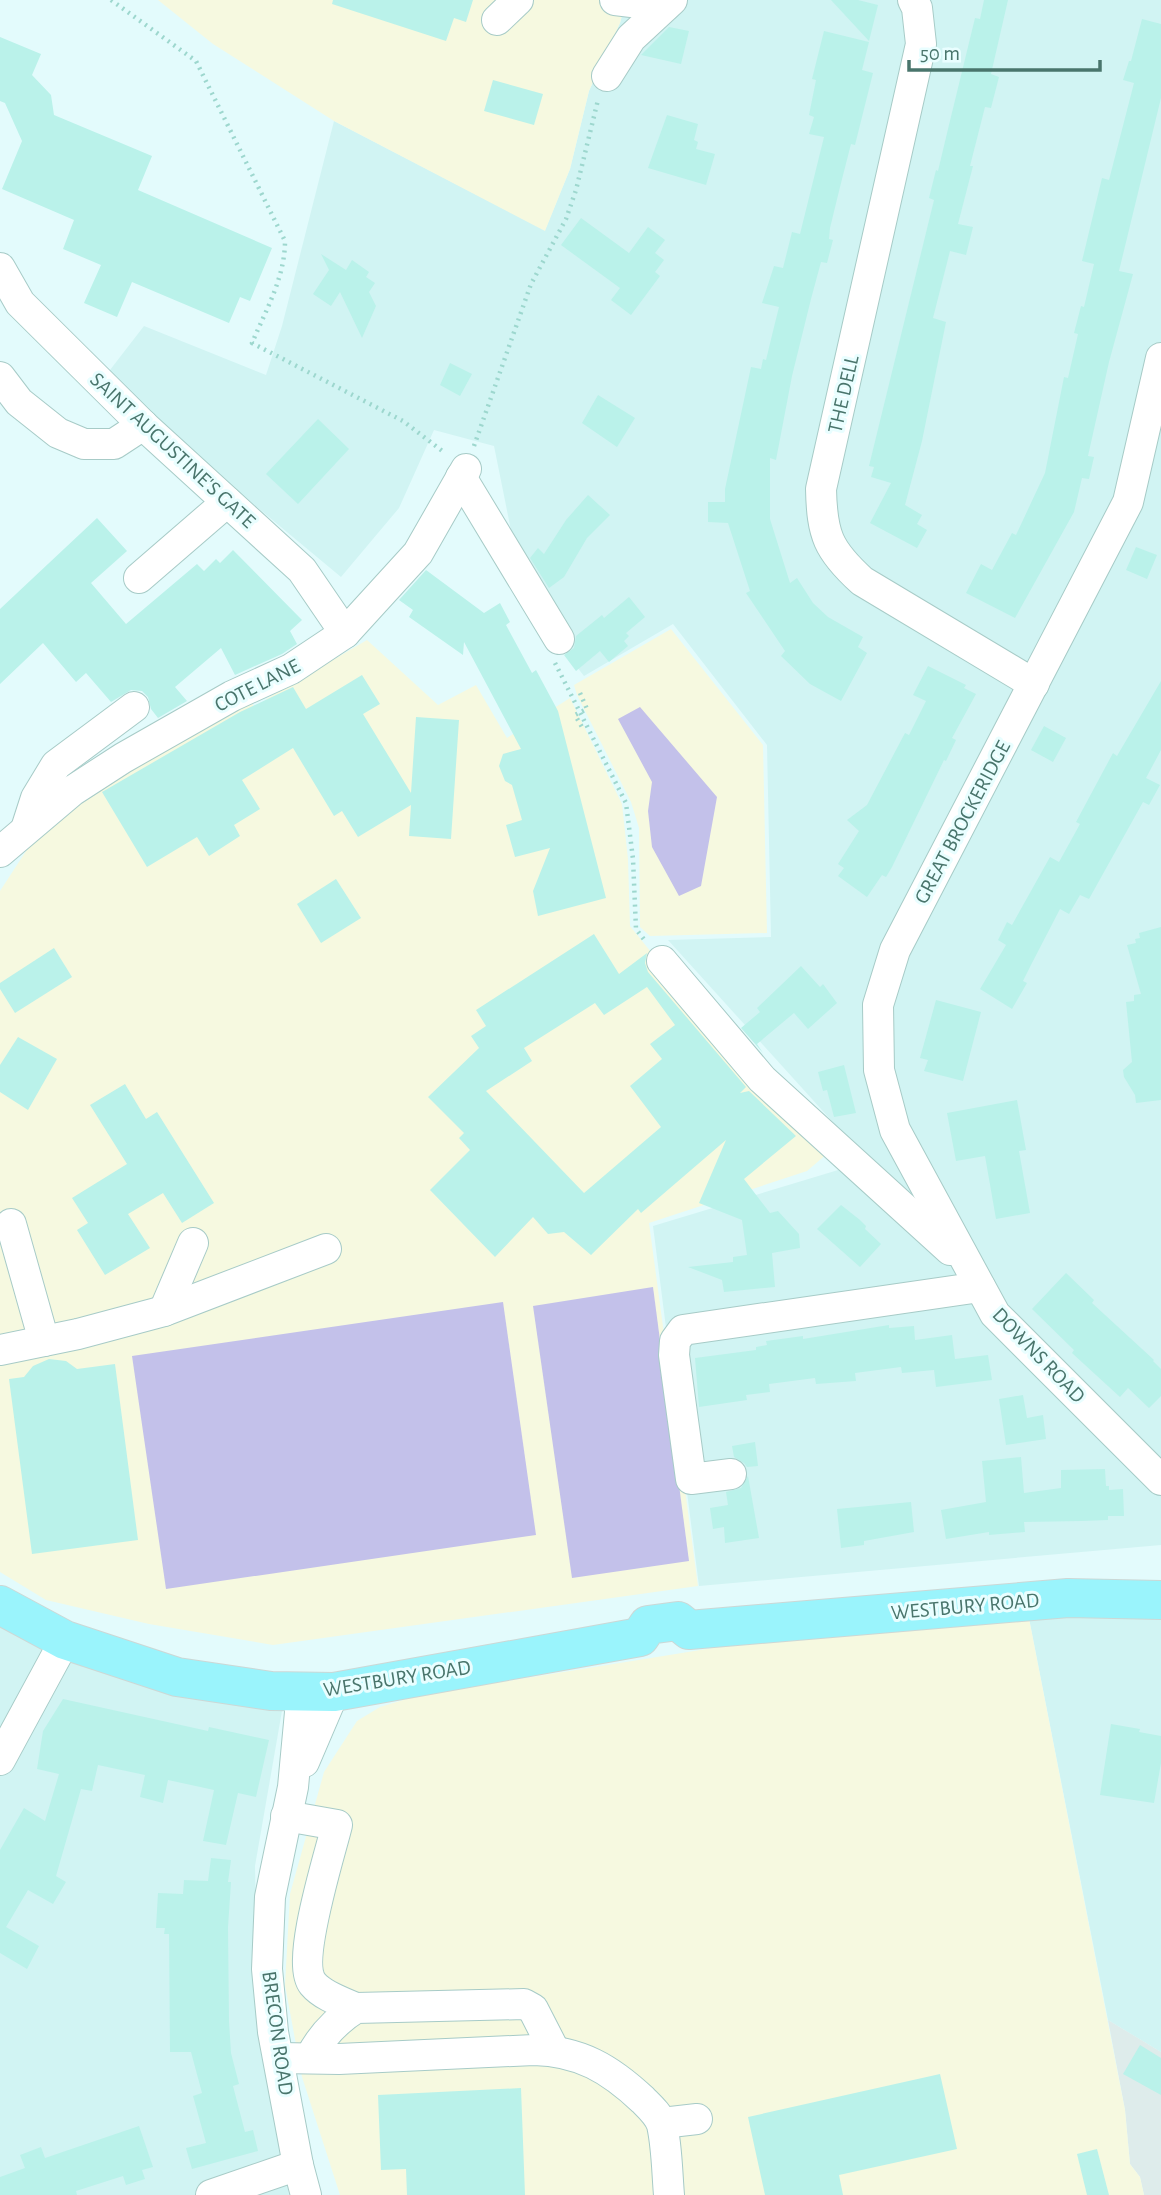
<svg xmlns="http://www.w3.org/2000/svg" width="1161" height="2195" viewBox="0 0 1161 2195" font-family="'Alegreya Sans',sans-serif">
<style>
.residential{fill:#d1f4f3}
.industrial{fill:#deeceb}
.education{fill:#f6f9e0}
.green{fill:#c3c1ea}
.building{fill:#baf2ea;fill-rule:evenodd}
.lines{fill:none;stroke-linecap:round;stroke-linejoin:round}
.minor-casing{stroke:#a7cbc7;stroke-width:32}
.major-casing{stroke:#ccd8d6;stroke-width:40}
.path{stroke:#9dd7ce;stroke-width:4.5;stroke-dasharray:2 5;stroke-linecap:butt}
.minor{stroke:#fff;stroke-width:30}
.major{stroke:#9af4fc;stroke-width:38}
.path-bridge{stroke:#9dd7ce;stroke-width:4.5;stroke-dasharray:2 5;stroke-linecap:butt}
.labels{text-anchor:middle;stroke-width:6;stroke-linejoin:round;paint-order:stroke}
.street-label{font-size:21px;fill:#49756c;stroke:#e9feff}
</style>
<rect width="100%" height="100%" fill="#e3fbfc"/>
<g class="residential">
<path d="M626,0H1161V1545L699,1586L653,1226L868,1161L668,940L771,937L767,745L673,624L584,676L556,640L518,565L494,446L434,430L399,508L341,577L103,379L144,326L266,375L282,326L334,121L545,230L570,169L589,91L620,23Z"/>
<path d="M1025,1598L1161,1606V2052L1108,2020Z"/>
<path d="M0,1626L283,1705L255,1866L258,2037L289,2195H0Z"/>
</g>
<path class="industrial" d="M1108,2020L1161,2052V2195H1144L1140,2177L1130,2164L1125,2110Z"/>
<g class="education">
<path d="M158,0H626L620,23L589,91L570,169L545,231L334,121L213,44Z"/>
<path d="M671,629L763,745L767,933L650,936L640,927L639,828L631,802L577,695L574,685Z"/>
<path d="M367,640L438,705L476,685L507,738L570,698L622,804L628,859L630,926L709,1024L828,1153L807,1171L649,1223L698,1586L273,1645L149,1624L46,1600L0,1572V891L28,848L91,787L249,698L256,710L268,703L266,699Z"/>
<path d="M1025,1598L1125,2110L1130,2164L1140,2177L1144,2195H340L302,2077L285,1985L290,1894L324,1772L357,1721L380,1707L420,1695Z"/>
</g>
<g class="green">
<path d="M640,707L717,797L701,886L679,896L652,847L648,811L652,782L618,719Z"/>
<path d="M653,1287L689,1561L572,1578L533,1306Z"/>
<path d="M503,1302L536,1535L166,1589L132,1356Z"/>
</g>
<g class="building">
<path d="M333,0H473L466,22L454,18L446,41L332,4Z"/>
<path d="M831,0H858L878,5L869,41Z"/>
<path d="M984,0H1008L991,74L999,77L991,108L985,107L970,166H973L958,224L973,227L966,255L950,251L933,318L946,322L922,441L905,505L922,515L917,524L927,530L917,548L870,523L891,483L871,477L874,467L869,466L934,200L929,198L936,170L938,171L948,129L975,18L980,19Z"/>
<path d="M1142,19L1161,24V98L1119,271L1133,274L1109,362L1088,456L1094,457L1089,479L1082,478L1074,512L1015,618L966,593L981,564L992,570L1012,533L1016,535L1045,473L1064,377L1068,378L1078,334L1074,333L1081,306L1084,307L1094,264L1082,261L1102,178L1109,180L1134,83L1123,80L1129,61H1131Z"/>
<path d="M669,27L689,31L681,64L641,55Z"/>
<path d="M824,31L869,42L862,70L873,73L855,145L851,144L840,187L830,228L829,239L833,240L827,263L821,262L811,299L792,376L776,460L770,458V519L790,583L797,578L813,603L828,617L863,637L858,647L867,653L841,701L810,684L781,656L785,651L746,593L750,591L728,523L708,522V502H725V489L751,367L761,369L763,359L766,360L774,327L779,307L762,303L774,266L783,268L792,232L800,234L824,137L809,134L814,117L809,115L816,80L812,79Z"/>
<path d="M0,37L41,54L32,75L51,95L54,115L152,156L138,190L272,248L250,301L240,297L229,323L132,282L117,317L84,303L101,265L63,249L74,220L2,189L22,141L5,103L0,101Z"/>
<path d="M493,80L543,94L534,125L484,111Z"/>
<path d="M667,115L698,124L694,140L698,142L696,149L715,154L706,185L648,168Z"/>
<path d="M581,218L629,253L648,227L665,240L655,253L664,260L655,272L660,276L631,315L611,300L620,288L561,245Z"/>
<path d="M321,254L346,270L352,260L369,272L366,277L375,283L369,292L376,306L362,338L340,292L331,306L313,294L329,270Z"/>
<path d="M450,363L472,374L460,396L440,385Z"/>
<path d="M598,395L635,418L617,447L582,423Z"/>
<path d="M318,419L349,449L298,504L266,474Z"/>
<path d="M588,495L610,515L587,538L564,577L549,588L530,558L538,548L544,554L566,520Z"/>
<path d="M97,518L127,551L91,583L126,624L197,564L204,571L216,559L220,563L233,550L302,620L290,631L297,644L282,654L235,675L221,648L175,687L187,701L158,718L151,709L148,697L142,691L131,690L111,702L86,673L76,682L43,643L0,684V609Z"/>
<path d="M1136,547L1157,555L1147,579L1126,570Z"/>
<path d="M426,570L484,613L500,603L510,622L506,625L532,673L536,670L558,711L606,898L538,916L533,891L550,848L515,857L506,825L522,820L512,785L505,781L499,766L503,754L521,749L464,642L463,655L409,617L413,610L399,600Z"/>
<path d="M629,597L645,617L626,633L629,636L624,641L628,646L609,662L600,651L576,671L564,655L574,648L576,636L602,615L604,618Z"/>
<path d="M928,666L966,685L964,688L976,694L952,738L956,740L946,761L944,760L892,867L886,877L882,875L867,897L838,876L844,868L838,864L859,831L847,820L867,805L905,733L909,735L926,701L913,695Z"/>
<path d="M362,675L380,704L363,714L411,793L416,717L459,720L451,839L409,836L411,805L358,837L342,811L334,816L293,748L242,780L260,809L234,825L240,836L209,856L197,837L147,867L102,792L240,712L293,687L306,709Z"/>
<path d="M1161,681V750L1146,778L1160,785L1149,805L1143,802L1089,899L1080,895L1069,914L1060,909L1032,963L1023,981L1027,983L1012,1009L980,989L1006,945L998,940L1007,922L1012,925L1050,857L1059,862L1080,824L1076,822L1113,753L1117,756Z"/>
<path d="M1044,726L1066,738L1053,762L1031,750Z"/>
<path d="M336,879L361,918L321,943L297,904Z"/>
<path d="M1161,927V1100L1136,1103L1135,1095L1124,1077L1123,1070L1132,1062L1126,1002L1134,1001V995L1141,994L1127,945L1136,943L1135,939L1140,938L1139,933Z"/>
<path d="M594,934L619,974L647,953L645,963L648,972L746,1087L740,1093L749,1091L796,1136L744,1179L770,1213L778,1211L799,1234L800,1248L772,1253L775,1287L724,1292L722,1280L688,1267L733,1262V1257L747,1255L742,1220L699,1203L726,1140L641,1213L638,1209L591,1255L564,1232L548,1234L533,1217L495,1257L430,1190L470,1150L459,1138L464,1133L428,1097L479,1048L471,1036L486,1026L476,1010ZM647,987L675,1025L650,1044L662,1059L630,1086L661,1127L584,1193L486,1091L532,1061L524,1048L595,1003L604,1015Z"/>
<path d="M54,948L72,977L15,1013L0,989V983Z"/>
<path d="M801,966L820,987L823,984L837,1003L808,1029L794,1013L757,1044L763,1053L741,1028L760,1012L757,1008Z"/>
<path d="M936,1000L981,1012L963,1081L924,1071L928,1060L920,1058Z"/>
<path d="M18,1037L57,1059L28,1110L0,1092V1065Z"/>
<path d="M844,1065L856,1113L834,1117L827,1090L823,1091L818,1072Z"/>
<path d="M125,1084L146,1119L157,1112L214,1203L182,1223L163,1193L128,1214L150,1248L105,1275L77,1230L88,1223L72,1198L127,1164L90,1105Z"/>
<path d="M1017,1100L1026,1150L1019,1151L1030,1213L996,1219L985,1156L956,1161L947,1113Z"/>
<path d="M841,1205L860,1220L866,1226L865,1229L881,1244L860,1267L817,1229Z"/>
<path d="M1066,1273L1094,1300L1092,1303L1154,1360L1153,1361L1161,1369V1396L1149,1408L1128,1388L1120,1397L1072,1353L1074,1350L1032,1309Z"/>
<path d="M889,1325V1328L914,1326L915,1340L952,1335L955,1359L988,1355L992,1380L936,1387L934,1370L902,1373L901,1367L855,1373L856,1381L816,1384L815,1378L769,1384L770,1392L746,1395L747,1400L699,1407L695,1358L756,1350V1347L767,1345L766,1341L803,1336V1339Z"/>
<path d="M49,1359L66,1361L77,1369L115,1364L138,1540L32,1554L9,1379L24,1377L33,1366Z"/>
<path d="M1023,1395L1027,1418L1043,1415L1046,1439L1006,1445L999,1399Z"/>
<path d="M755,1442L758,1466L747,1467L744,1463L734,1457L732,1446Z"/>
<path d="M1021,1457L1024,1493L1061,1488V1470L1105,1469L1106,1486H1109V1490L1123,1489L1124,1516H1108V1520L1082,1521L1024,1522L1025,1532L989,1535V1532L946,1539L941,1510L986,1502L982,1461Z"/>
<path d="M748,1476L759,1538L725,1543L724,1527L713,1529L710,1508L728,1505L726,1492L741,1488Z"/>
<path d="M911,1502L914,1532L864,1541V1545L841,1548L837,1509Z"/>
<path d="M63,1699L208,1731L209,1727L269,1740L256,1797L238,1793L226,1845L203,1841L214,1790L168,1780L163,1803L140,1797L145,1775L98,1765L92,1791L81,1789L56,1876L66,1882L53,1904L28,1890L6,1927L39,1946L27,1969L0,1953V1850L24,1808L45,1821L59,1774L37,1769L43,1731Z"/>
<path d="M1111,1724L1140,1729L1139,1732L1161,1736V1763L1154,1803L1100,1795Z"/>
<path d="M211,1858L231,1860L228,1882H231L228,1927L229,2021L231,2053L239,2084L233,2086L245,2132L253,2130L258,2151L192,2169L186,2148L206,2143L193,2096L202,2093L191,2052H170L169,1934H164L165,1928H156L158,1893L183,1894L184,1880L208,1881Z"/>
<path d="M1140,2045L1161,2058V2095L1123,2074Z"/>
<path d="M940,2074L957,2149L839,2175L843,2195H765L748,2117Z"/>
<path d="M521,2088L525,2195H407L406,2169L381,2170L378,2095Z"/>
<path d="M139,2126L153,2167L142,2170L145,2179L126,2185L123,2176L76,2191L77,2195H0V2177L25,2168L20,2155L41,2147L45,2158Z"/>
<path d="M1097,2149L1109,2195H1087L1077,2154Z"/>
</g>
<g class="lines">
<defs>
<g id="minor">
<path d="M615,0L665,6"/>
<path d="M913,0L917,8L921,44L821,489C822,535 828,550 862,581L1034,684"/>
<path d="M497,20L518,0"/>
<path d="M607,76L631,38L672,0"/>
<path d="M0,268L20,303L143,425L302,570L345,633"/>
<path d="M1161,358L1128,502L895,950L878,1005L879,1070L895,1130L995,1314L1161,1480"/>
<path d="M0,377L19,402L58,433L84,444H114L143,425"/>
<path d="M461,477L559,639"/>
<path d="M139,578L227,502"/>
<path d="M26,829L36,798L56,765L134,707"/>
<path d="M0,852L72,791L123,758L232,696L291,669L345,633L418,553L466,469"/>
<path d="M662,961L762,1079L950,1250"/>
<path d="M11,1224L44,1341"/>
<path d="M164,1311L193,1243"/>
<path d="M0,1350L78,1334L164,1311L326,1249"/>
<path d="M731,1474L691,1479L674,1355L675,1341L683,1330L980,1287"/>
<path d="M302,1691L293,1787L270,1897L267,1969L273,2032L298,2165L306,2195"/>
<path d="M0,1760L65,1640"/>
<path d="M304,1762L334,1692"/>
<path d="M286,1816L337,1825C330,1854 295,1962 313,1984C323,1996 342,2002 356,2008"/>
<path d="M279,2058L339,2059L534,2050C580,2051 610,2069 643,2100C650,2107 659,2115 662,2125C667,2147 667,2172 669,2195"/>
<path d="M310,2058C321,2036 335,2021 356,2008L524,2004L533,2009L554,2050"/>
<path d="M662,2123L697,2119"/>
<path d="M211,2195L298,2165"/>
</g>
<path id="major" d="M0,1605L65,1640L177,1677L271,1691L334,1692L640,1637L648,1625L678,1621L689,1630L1068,1598L1161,1600"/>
</defs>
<use href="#minor" class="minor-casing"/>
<use href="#major" class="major-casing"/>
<g class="path">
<path d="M111,0L196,61L285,241C285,277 266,310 252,343L403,421L445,453"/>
<path d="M474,446L531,284L566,219L576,190L598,100"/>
<path d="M555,663L626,803L633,859L636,929L646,942"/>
</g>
<use href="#minor" class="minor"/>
<use href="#major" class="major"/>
<path class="path-bridge" d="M580,693L587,709L575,715L582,727"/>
</g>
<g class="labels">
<g class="street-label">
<text transform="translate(843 394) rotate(-77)" y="7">THE DELL</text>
<text transform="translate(173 450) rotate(43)" y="7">SAINT AUGUSTINE'S GATE</text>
<text transform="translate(257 685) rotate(-27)" y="7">COTE LANE</text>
<text transform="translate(962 822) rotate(-62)" y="7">GREAT BROCKERIDGE</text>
<text transform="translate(1039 1355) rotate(46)" y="7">DOWNS ROAD</text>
<text transform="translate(965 1606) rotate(-5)" y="7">WESTBURY ROAD</text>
<text transform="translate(397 1678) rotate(-9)" y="7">WESTBURY ROAD</text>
<text transform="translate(278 2033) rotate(82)" y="7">BRECON ROAD</text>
</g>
</g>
<path d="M909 60v10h191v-10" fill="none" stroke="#49756c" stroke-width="3.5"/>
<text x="920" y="60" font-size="21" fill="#49756c" stroke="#e9feff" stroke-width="5" paint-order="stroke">50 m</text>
</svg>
